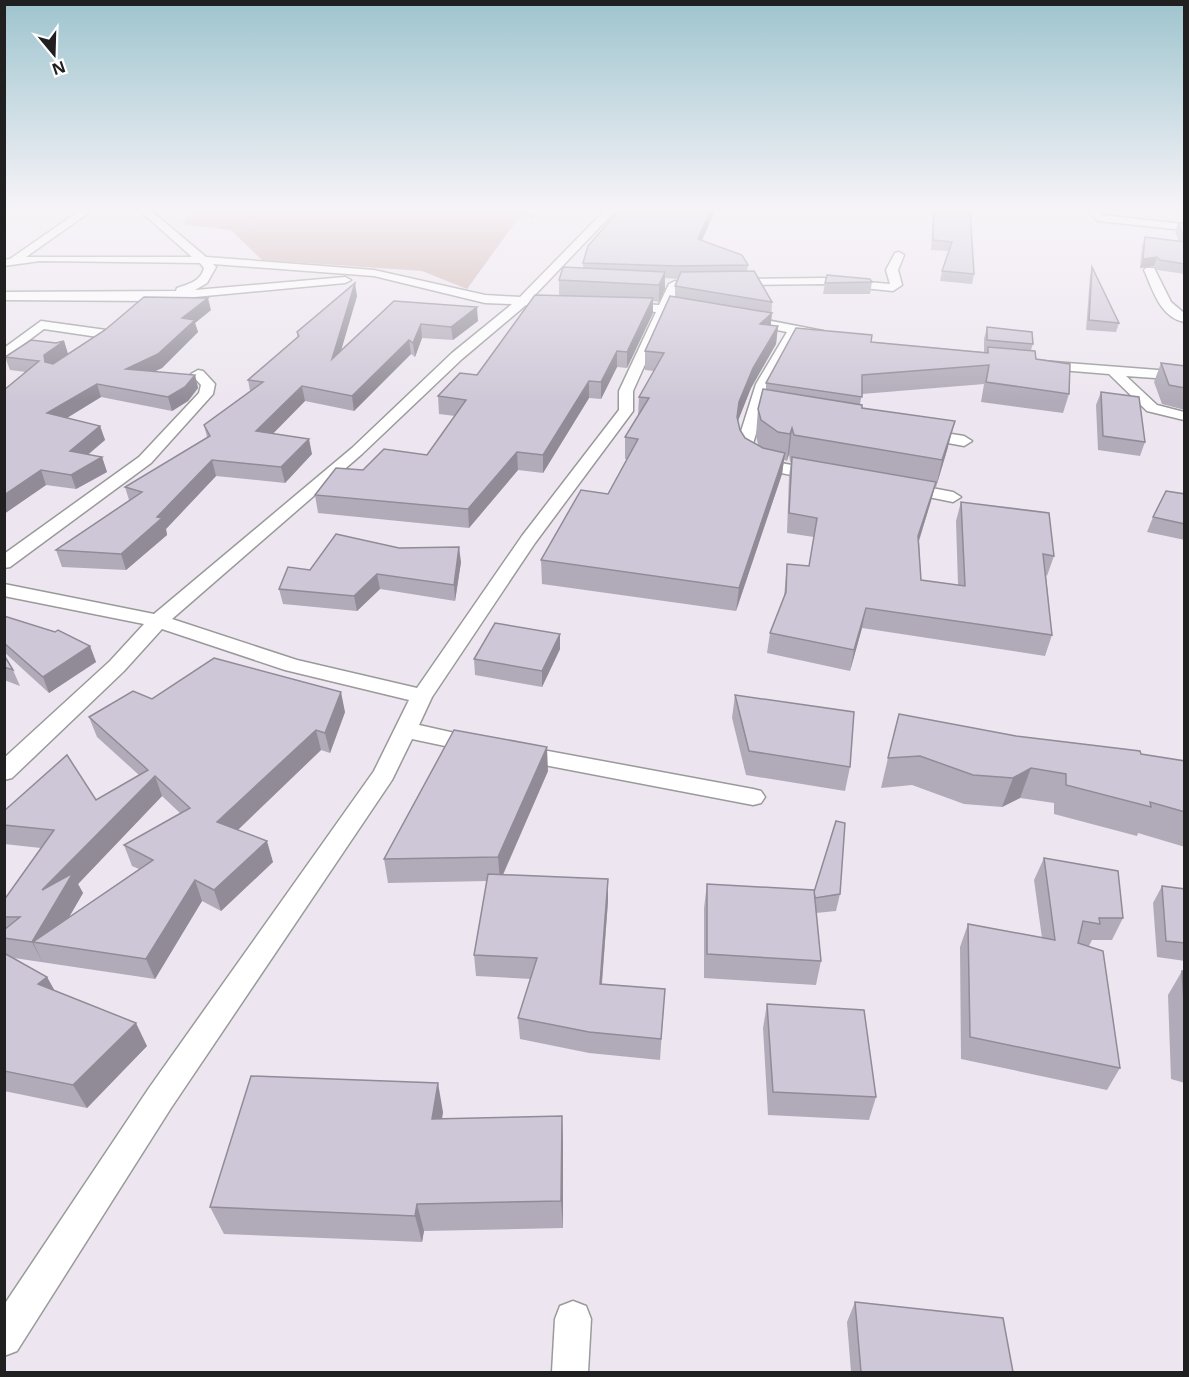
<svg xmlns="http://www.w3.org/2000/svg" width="1189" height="1377" viewBox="0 0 1189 1377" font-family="'Noto Sans',sans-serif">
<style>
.cemetery{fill:#c9aea8}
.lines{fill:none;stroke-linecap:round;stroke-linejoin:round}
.minor-casing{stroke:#9a9a9a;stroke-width:3}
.minor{fill:#fff;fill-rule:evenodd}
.wall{fill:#b1abb9;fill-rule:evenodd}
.shaded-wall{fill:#908b96}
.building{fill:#cec7d7;stroke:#908b96;stroke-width:1.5}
</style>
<rect width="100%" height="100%" fill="#ede6f0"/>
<path class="cemetery" d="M196,209H525L467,289L422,271L262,260L231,230L182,224Z"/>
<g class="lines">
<defs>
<g id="minor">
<path d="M82,209H94L26,257H192L138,209H149L206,257L374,270L485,295L520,297L606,209H617L532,298L559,299L563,300V306L526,305L462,359L362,454L172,619L297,660L417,688L522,536L619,410V391L656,312L622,309V303L659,305L669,284L675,281L681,284L671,306L694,308L700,312L694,316L668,313L633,391V411L535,543L432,697L419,725L486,740L489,745L486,750L478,753L412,739L392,780L171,1108L17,1351L4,1356V1305L149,1088L374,771L409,700L285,670L162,629L124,671L12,778L4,780V758L110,661L144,624L4,596V584L154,614L352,448L452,353L512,304L485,303L374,276L213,264L216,267L207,283L195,290L345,277L351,280L345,283L152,301L4,300V292L176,291L177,288C189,284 201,281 204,268L200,263L40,261L4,266V260L10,259Z"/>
<path d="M529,209H539L531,216L526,213Z"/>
<path d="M1087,209H1097L1101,215L1184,224V230L1098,221Z"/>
<path d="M899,252L904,255L898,270L902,285L893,291L823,284L733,285L727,282L733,279L823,278L890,284L886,270L895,253Z"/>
<path d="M1146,268H1154L1171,302L1184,313V322C1160,317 1153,290 1144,270Z"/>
<path d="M751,317L823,331L829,335L823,339L799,334L770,384L753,444C768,468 799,464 824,470L826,473L824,476C808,480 767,472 753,463C746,458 742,451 737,444L756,384L787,332L747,324V318Z"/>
<path d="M41,321L106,330L110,331L112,337L91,352L84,348L98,337L44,329L4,359V348Z"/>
<path d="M1041,361L1184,372V380L1126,376L1157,405L1184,412V420L1147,411L1109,374L1036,368L1034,365Z"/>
<path d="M198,370L203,371L215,384L213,394L151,463L10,567L4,568V554L139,457L199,393L201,385L191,374Z"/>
<path d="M921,429L964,436L972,441L964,446L916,437L913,434Z"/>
<path d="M905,483L953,492L961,497L953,502L899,491L897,488L899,485Z"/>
<path d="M521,746L753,789L761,791L765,797L761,803L753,805L513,759L510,754L513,749Z"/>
<path d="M573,1301L586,1306L591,1319L588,1372H552L555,1319L560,1306Z"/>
</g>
</defs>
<use href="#minor" class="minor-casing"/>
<use href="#minor" class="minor"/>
</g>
<g class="wall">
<path d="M620,209H716L702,240L748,265L747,271L772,302L771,325L778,326L776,344L751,388L738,421L740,430L745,438L758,445L756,435L758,409L766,389V383L871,342L984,352V339L987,327L1033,344L1031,350L1036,359L1069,394L1063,413L981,402L984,384L862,394L860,404L862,408L948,447L936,487H935L931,501L919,541L921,580L958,585L956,521L961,502L1054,556L1047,576L1046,575L1052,635L1045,656L862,628L850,671L767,653L770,633L784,597L787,564L809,566L814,537L787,533L789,476L791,462H790L789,454L787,461L784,460L782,474L736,611L542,584L541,560L608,494L627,459H625V437L638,416L639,397L654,371L645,370V351L675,297V286L678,279L665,278V289L659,302L653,301V313L627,368L617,367L601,399L589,398L543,473L518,470L469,528L318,513L315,495L363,470L427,455L455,416L439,414L438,396L477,375L559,295V280L583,268V263Z"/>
<path d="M933,209H970L974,274L972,284L940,281L942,271L949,251L931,250Z"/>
<path d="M1178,223H1185V274L1157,270L1154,266L1140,268L1142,245L1145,237L1179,241L1175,231Z"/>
<path d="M1092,267L1119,323L1116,332L1086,330L1090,276Z"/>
<path d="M872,282L870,294H823L825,283Z"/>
<path d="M357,296L341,351L394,301L478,321L453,340L422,338L415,357L411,354L354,411L305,401L273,433L312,454L285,483L216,476L166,529L167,535L126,570L62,567L56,550L129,500L125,487L207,437L204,425L250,391L248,380L297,337V332Z"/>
<path d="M211,310L195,323L198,332L162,368L153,372L195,375L198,388L188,401L172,411L101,397L67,418L100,426L105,440L88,455L102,457L107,472L76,489L46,485L4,514V390L26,372L10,370L5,357L64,341L68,354Z"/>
<path d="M1161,363L1185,366V410L1162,404L1154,382Z"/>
<path d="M1101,392L1145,442L1140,456L1098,450L1096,405Z"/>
<path d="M1185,494V540L1147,532L1153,517Z"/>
<path d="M461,562L455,601L380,589L357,611L283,604L279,589L310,570Z"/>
<path d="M4,616L90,646L96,662L49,693L4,652Z"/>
<path d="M560,649L542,687L475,675L474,659Z"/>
<path d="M4,655L13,670L20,686L4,680Z"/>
<path d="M735,695L850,767L845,791L746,775L732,718Z"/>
<path d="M152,699L345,712L330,753L321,750L238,830L273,862L221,911L202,901L155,979L14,958L47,977L55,991L147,1046L87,1108L4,1091V900L41,848L4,844V811L96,800L139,775L97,737L89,717ZM162,796L181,814L124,845L132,866L139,869L69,917L83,893L78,884Z"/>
<path d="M1016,736L1185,761V847L1138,833L1137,836L1054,814V803L1020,798L1002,807L964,804L912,785L881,788L888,758Z"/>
<path d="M548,771L503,875L608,879V901L602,984L665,989L660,1060L589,1053L520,1039L518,1018L531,979L476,976L474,955L487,881L388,883L384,859Z"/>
<path d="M1044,858L1123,918L1112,940H1092L1089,946L1120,1068L1107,1090L961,1059L960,947L968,924L1042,938L1034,880Z"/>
<path d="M707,884L840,894L836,911L816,913L821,961L816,985L704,978V908Z"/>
<path d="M1162,886L1185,889V961L1157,957L1153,903Z"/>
<path d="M1182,971H1185V1083L1171,1079L1168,995Z"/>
<path d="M767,1004L876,1097L869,1120L768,1115L763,1028Z"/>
<path d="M443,1112L442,1119L562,1116L563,1144V1228L424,1231L422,1242L224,1234L210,1207Z"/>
<path d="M855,1302L1013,1372H851L847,1322Z"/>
</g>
<g class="shaded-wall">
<path d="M711,209H716L697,251L698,239Z"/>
<path d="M1157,257L1154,266L1140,268L1143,259Z"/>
<path d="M665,272V289L659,302V285Z"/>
<path d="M355,283L357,296L334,374L332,359Z"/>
<path d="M208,298L211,310L195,323L198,332L162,368L130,383L126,369L182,318Z"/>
<path d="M653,298V313L627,368V352Z"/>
<path d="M477,307L478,321L453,340L451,327Z"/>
<path d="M772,313L770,331L760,324Z"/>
<path d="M421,324L422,338L415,357L413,343Z"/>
<path d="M778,326L776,344L751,388L737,423L739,402L753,368Z"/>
<path d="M409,340L411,354L354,411L352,396Z"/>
<path d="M64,341L68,354L49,368L45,362L44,355Z"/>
<path d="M617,351V367L601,399V382Z"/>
<path d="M195,375L198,388L188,401L172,411L168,397Z"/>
<path d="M589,381V398L543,473V455Z"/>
<path d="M97,384L101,397L52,427L47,413Z"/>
<path d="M302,386L305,401L260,447L256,431Z"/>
<path d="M955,421L948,447L936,487L942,460Z"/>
<path d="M100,426L105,440L75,465L70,451Z"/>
<path d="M792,428L789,454L787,461L790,434Z"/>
<path d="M309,439L312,454L285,483L281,467Z"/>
<path d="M517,452L518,470L469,528L468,509Z"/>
<path d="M785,453L782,474L736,611L739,588Z"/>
<path d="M102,457L107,472L76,489L71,475Z"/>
<path d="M212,460L216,476L166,529L167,535L126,570L121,554Z"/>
<path d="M41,470L46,485L4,514V495Z"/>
<path d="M936,482L931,501L914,556L918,536Z"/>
<path d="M459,547L461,562L455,601L454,585Z"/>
<path d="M377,574L380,589L357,611L354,596Z"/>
<path d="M866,608L862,628L850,671L854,650Z"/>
<path d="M560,634V649L542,687V671Z"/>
<path d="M90,646L96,662L49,693L43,677Z"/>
<path d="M341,692L345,712L330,753L325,733Z"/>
<path d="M316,730L321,750L224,843L217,822Z"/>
<path d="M547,747L548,771L500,881L498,857Z"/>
<path d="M1031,768L1020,798L1002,807L1013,778Z"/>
<path d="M155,776L162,796L78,884L83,893L53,945L33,942L43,963L32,942L42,890Z"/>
<path d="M267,841L273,862L221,911L214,890Z"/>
<path d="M608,879V901L600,1005V984Z"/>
<path d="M195,880L202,901L155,979L146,959Z"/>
<path d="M47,977L60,1001L38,984Z"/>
<path d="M136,1023L147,1046L87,1108L73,1085Z"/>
<path d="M438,1083L443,1112L437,1147L432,1119Z"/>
<path d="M562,1116L563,1144V1228L561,1201Z"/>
<path d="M417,1204L424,1231L422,1242L415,1216Z"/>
</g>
<g class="building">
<path d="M620,209H711L698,239L742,255L748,265L676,266L583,263L588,246Z"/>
<path d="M934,209H970L974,274L942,271L952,242L933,240Z"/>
<path d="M1178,223H1185V241Z"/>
<path d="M1145,237L1185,242V264L1160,260L1157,257L1143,259Z"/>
<path d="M563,267L665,272L659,285L559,280Z"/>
<path d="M1092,267L1119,323L1089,320Z"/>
<path d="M754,271L772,302L675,286L681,272Z"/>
<path d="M827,275L870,279L872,282L825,283Z"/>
<path d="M355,283L332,359L394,301L477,307L451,327L421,324L413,343L409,340L352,396L302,386L256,431L309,439L281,467L212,460L157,517L162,518L121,554L56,550L142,492L125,487L210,436L204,425L263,382L248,380L299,336L297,332Z"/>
<path d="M535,295L653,298L627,352L617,351L601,382L589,381L543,455L517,452L468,509L315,495L336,468L363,470L384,449L427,455L466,400L438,396L460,373L477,375Z"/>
<path d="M670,296L772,313L760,324L778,326L753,368L739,402L737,417L740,430L745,438L763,448L785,453L739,588L541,560L581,490L608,494L638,439L625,437L649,398L639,397L664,353L645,351Z"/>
<path d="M144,297L208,298L182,318L195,320L158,354L126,369L195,375L185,387L168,397L97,384L47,413L100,426L70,451L102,457L71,475L41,470L4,495V390L39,361L5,357L31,340L56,343L64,341L44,355L45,362L53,364L105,330Z"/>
<path d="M987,327L1032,332L1033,344L987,340Z"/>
<path d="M796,328L872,335L871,342L988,353V347L1035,351L1036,359L1070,364L1069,394L986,382L989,365L862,375V397L766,383Z"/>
<path d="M1161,363L1185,366V388L1169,385Z"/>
<path d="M763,389L862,405V408L955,421L942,460L794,435L792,428L790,434L778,432L761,420L758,409Z"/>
<path d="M1101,392L1139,397L1145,442L1103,436Z"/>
<path d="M792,457L936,482L918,536L921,580L965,586L961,502L1049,513L1054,556L1043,554L1052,635L866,608L854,650L770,633L786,592L787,564L809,566L817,518L789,513Z"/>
<path d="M1166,491L1185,494V524L1153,517Z"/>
<path d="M336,534L399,548L459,547L454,585L377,574L354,596L279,589L288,567L310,570Z"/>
<path d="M4,616L55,632L58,630L90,646L43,677L4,643Z"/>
<path d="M495,623L560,634L542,671L474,659Z"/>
<path d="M4,655L13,670L4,667Z"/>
<path d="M214,658L341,692L325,733L316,730L217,822L267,841L214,890L195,880L146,959L33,942L153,860L124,845L190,808L155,776L42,890L73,873L32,942L4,938V930L20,917H4V900L54,830L4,825V811L67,755L96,800L148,770L89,717L133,691L152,699Z"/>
<path d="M735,695L854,712L850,767L749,751Z"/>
<path d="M899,714L1016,736L1140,751L1141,754L1185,761V812L1150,802L1151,807L1066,785V774L1031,768L1013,778L973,775L920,756L888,758Z"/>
<path d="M454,730L547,747L498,857L384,859Z"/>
<path d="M836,821L845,823L840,894L815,898L814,892Z"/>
<path d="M1044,858L1118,871L1123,918H1099L1100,924L1083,921L1078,943L1103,951L1120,1068L970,1037L968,924L1055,940Z"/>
<path d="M488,874L608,879L600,984L665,989L661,1039L589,1032L518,1018L537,958L474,955Z"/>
<path d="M707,884L814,890L821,961L707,954Z"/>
<path d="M1162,886L1185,889V943L1166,941Z"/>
<path d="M4,953L47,977L38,984L136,1023L73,1085L4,1071Z"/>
<path d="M1182,971H1185V1019Z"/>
<path d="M767,1004L864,1010L876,1097L773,1092Z"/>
<path d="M251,1076L438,1083L432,1119L562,1116L561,1201L417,1204L415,1216L210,1207Z"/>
<path d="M855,1302L1003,1318L1013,1372H861Z"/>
</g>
<linearGradient id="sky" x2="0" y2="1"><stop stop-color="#9ec4ce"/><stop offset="0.52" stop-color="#f7f4f8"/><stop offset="1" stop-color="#f7f4f8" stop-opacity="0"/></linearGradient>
<rect width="1189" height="402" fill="url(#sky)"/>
<rect width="1189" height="1377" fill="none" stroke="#202020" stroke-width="12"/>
<g transform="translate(54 54) rotate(161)" stroke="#ffffff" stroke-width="4.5" paint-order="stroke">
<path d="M0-4.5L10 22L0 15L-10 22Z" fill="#202020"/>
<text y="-9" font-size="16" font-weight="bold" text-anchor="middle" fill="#202020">N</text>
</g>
</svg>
